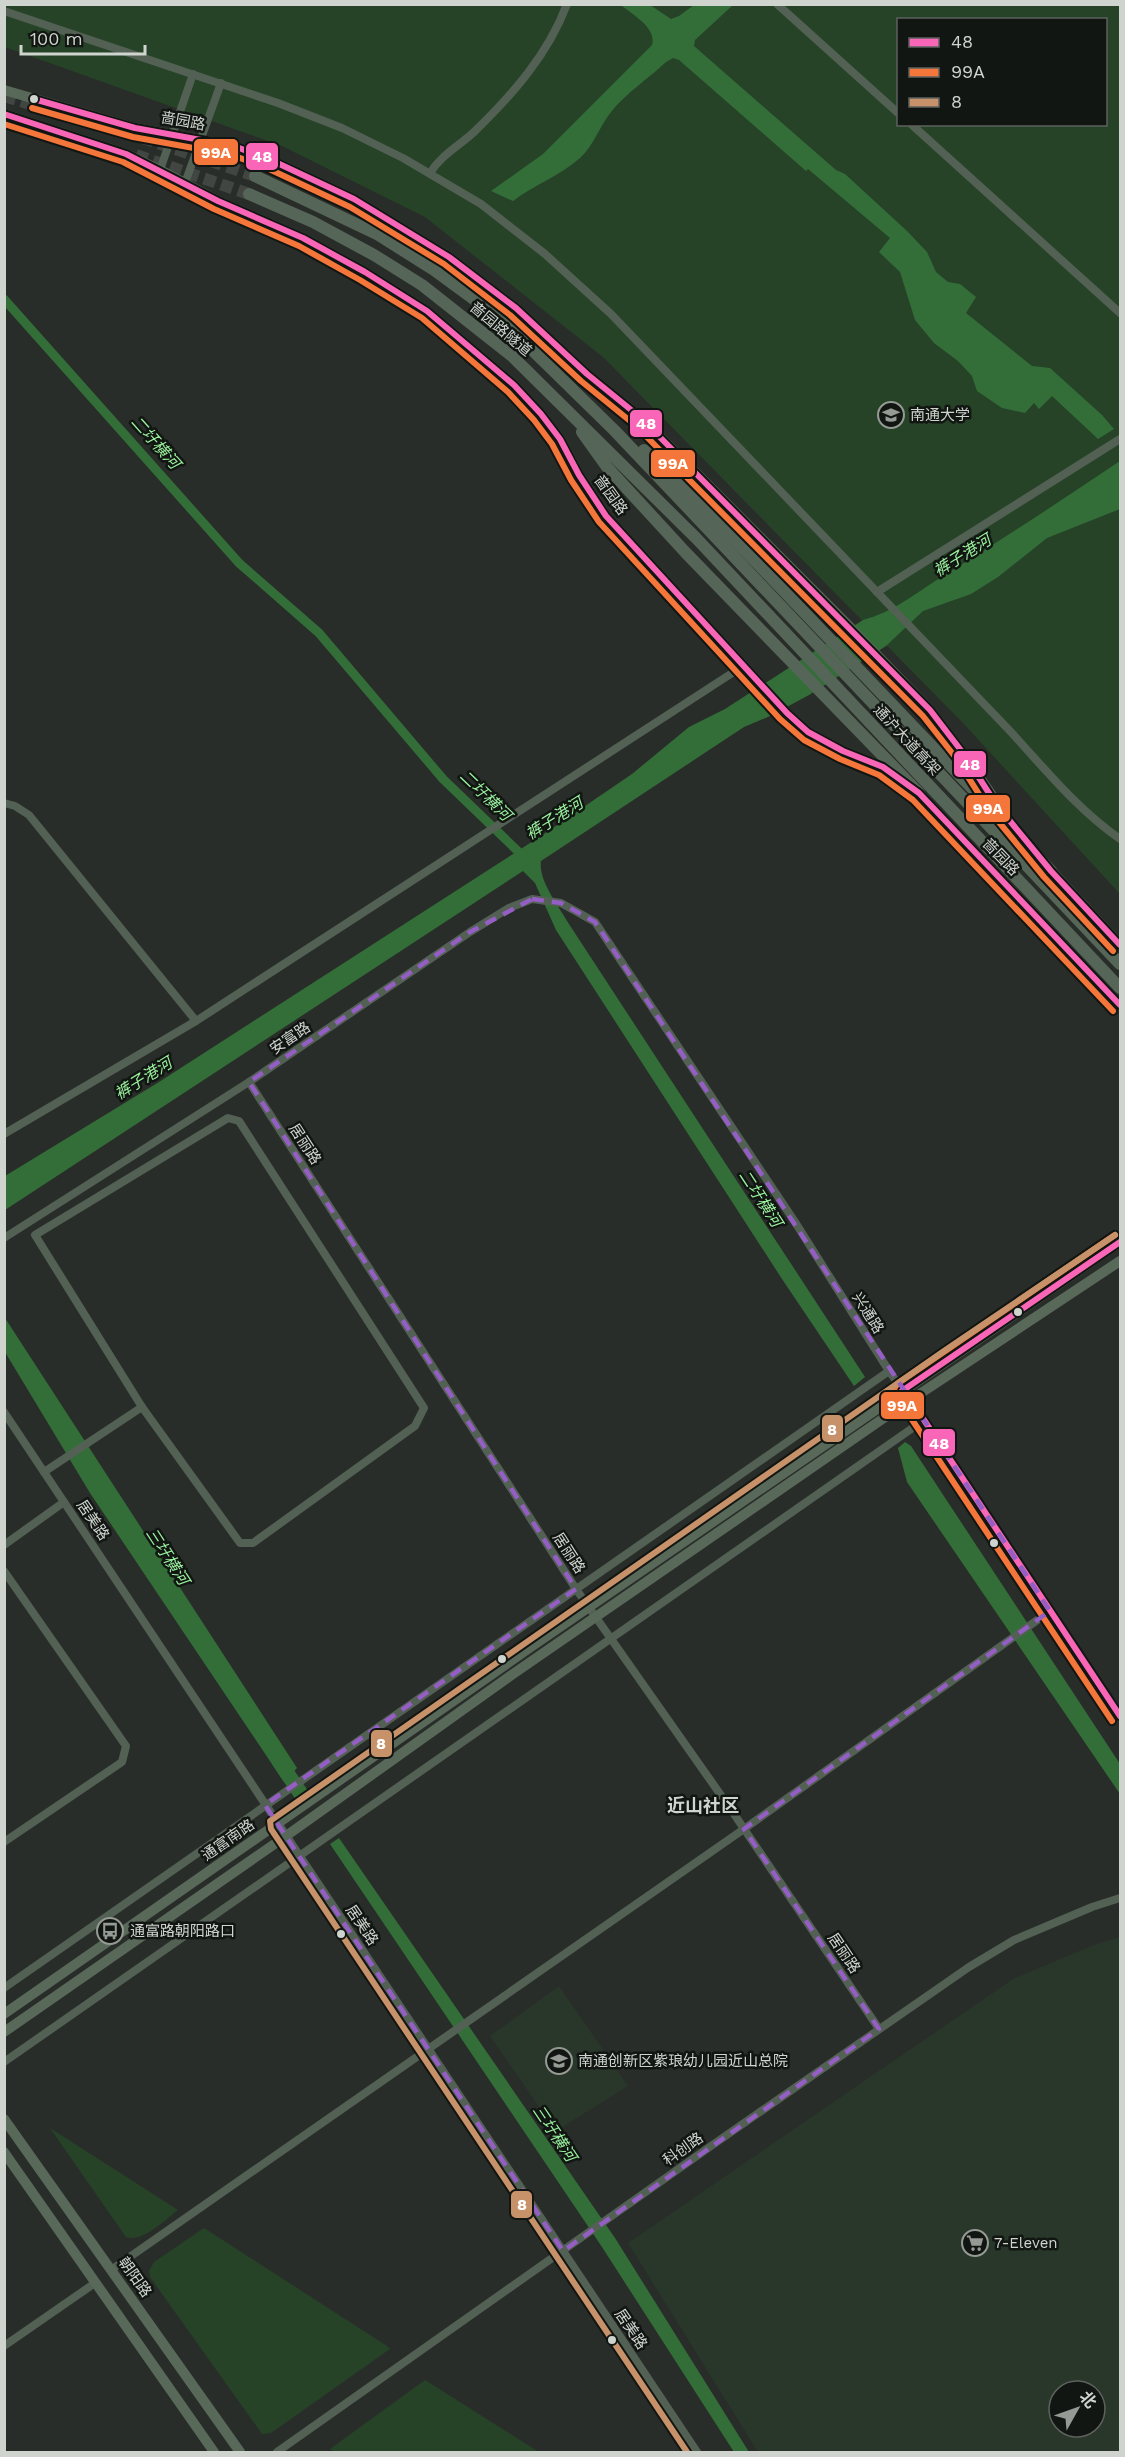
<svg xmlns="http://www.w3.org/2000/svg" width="1125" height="2457" viewBox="0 0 1125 2457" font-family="'Work Sans','Noto Sans SC',sans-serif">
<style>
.built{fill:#29362a;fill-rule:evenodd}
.green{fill:#264328;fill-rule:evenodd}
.water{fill:#336e38}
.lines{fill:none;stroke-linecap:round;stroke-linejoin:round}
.canal{stroke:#336e38;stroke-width:9}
.river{stroke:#336e38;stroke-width:15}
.highway-tunnel{stroke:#424642;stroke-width:12;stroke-dasharray:12 6;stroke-linecap:butt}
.minor{stroke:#536054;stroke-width:8}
.major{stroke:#586859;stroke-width:10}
.highway{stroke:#556557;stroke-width:12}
.bus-1-casing{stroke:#121612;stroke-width:10}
.bus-2-casing{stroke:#121612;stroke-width:10}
.bus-3-casing{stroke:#121612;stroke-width:10}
.bus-1{stroke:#fa66b7;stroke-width:6}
.bus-2{stroke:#f5763a;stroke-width:6}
.bus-3{stroke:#c7916a;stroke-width:6}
.marked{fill:none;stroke:#945ec4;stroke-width:4.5;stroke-dasharray:12 8;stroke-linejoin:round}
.bus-dot{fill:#cfd4cf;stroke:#121612;stroke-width:2}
.labels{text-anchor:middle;stroke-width:5;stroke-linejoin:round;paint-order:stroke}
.street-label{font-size:15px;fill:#cfd4cf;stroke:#121612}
.poi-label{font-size:15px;fill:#cfd4cf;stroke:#121612;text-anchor:start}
.water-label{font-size:16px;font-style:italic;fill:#9af29f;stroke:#121612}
.quarter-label{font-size:18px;font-weight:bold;fill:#cfd4cf;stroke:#121612}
.line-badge{stroke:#121612;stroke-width:2}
.badge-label{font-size:16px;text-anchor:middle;font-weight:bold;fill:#fff}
</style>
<rect width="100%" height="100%" fill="#292d29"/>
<g class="built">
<path d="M1120,1937V2452H758L628,2243L1013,1979L1096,1944ZM1059,2391H1095V2427H1059Z"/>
<path d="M559,1986L628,2086L556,2131L490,2036Z"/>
</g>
<g class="green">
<path d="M5,4L1120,5V894L962,722L603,357L425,217L282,146L5,47ZM898,20H1106V124H898Z"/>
<path d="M50,2128L178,2210C165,2220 142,2243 126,2237Z"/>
<path d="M204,2228L387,2346L390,2349L271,2433L262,2434L150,2277L149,2271L154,2262Z"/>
<path d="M425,2380L539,2452H335L330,2449Z"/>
</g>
<g class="water">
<path d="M621,5H650L671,19L679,16L694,5H733L695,40L694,46L836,170L845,174L907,231L927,252L936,272L948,282L960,284L976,297L966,313L1032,366L1050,368L1102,415L1114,429L1098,439L1052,396L1039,409L1034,403L1025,413L1002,408L977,391L972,376L958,361L934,343L915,320L900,272L879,252L890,238L808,169L806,171L679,60L673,58L666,62C649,78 626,93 611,112C599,127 594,145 580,158C560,176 534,185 513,201L491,191L543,154L652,45C657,28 633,15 621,5Z"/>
<path d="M1120,461V509L1047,538L998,577L971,594L923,611L886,646L809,695L770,716L744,727L541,861C538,880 558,905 567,921L865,1377L854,1386L782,1279L556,930L535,883L523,871L5,1210V1176L159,1082L544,834L632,774L689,727L725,709L863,620C894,612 917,592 943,576C1003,539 1062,500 1120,461Z"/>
<path d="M5,1318L297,1768L284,1782L90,1493L5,1352Z"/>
<path d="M905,1442L911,1446L1120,1764V1794L907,1482L898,1448Z"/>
<path d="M339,1838L615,2238L749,2452H734L602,2247L330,1844Z"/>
</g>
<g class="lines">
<path class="canal" d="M4,299L239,563L319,633L443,779L526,859"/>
<path class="river" d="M279,1761L301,1794"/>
<g class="highway-tunnel">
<path d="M4,96L149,140L255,176"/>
<path d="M136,155L249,194"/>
</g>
<g class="minor">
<path d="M777,4L898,113"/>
<path d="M4,11L278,103L342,128L403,158L481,204L545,254L611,314L1010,731C1045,769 1078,810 1120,839"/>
<path d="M911,124L1120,313"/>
<path d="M160,170L193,74"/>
<path d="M430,173C441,155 459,146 474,132C512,95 548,55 567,4"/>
<path d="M185,183L221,83"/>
<path d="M877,592L1120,439"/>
<path d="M4,803L15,806L29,815L196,1021"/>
<path d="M249,1082L576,1589L732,1811L879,2029"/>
<path d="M228,1118L239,1121L424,1408L415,1426L253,1543H240L142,1407L35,1235Z"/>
<path d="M4,1134L196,1021L743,666"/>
<path d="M4,1238L249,1082L470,932L509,908L532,899L561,903L595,922L795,1222L889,1371L924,1420L1120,1716"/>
<path d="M4,1412L697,2452"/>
<path d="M44,1472L142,1407"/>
<path d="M4,1545L64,1502"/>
<path d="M4,1571L126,1746L122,1762L4,1842"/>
<path d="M4,1988L889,1371"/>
<path d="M4,2062L924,1420"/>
<path d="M111,2270L744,1829L1050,1611"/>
<path d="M4,2346L95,2283"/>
<path d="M277,2452L711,2146L969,1967L1014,1940L1092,1907L1120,1898"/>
</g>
<g class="major">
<path d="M4,90L135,128L234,146L273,161L354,199L449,257L516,308L587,374L641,418L849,626L930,710L963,753L1006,816"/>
<path d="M4,114L126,154L160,170L218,201L303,238L365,272L427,311L514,385L541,414L560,439L579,475L606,516L787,713L808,732L843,751L883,767L919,793L1120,1005"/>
<path d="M1046,865L1120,945"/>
<path d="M4,2014L528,1649L1120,1242"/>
<path d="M4,2032L286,1836L513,1674L894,1411L1120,1261"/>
<path d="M4,2119L240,2452"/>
<path d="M4,2152L214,2452"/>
</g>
<g class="highway">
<path d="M255,176L377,234L434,270L479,303L520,338L615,431L1120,964"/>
<path d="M249,194L313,222L374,255L422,285L512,356L696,538L1120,988"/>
<path d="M582,432L607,467L686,553L919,793"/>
<path d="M644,450L760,566L1051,871"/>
</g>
<defs>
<g id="bus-1">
<path d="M34,99L135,128L234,146L273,161L354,199L449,257L516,308L587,374L641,418L930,710L963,753L996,804L1051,871L1120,945"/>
<path d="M4,114L126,154L218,201L303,238L365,272L427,311L514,385L541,414L560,439L579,475L606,516L787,713L808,732L843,751L883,767L919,793L1120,1005"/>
<path d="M1120,1242L902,1391L924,1420L1120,1716"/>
</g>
<g id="bus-2">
<path d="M32,108L133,137L232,155L269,169L350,207L444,264L510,315L581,381L635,425L923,716L956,758L989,810L1044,877L1113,951"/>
<path d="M4,124L123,162L214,209L299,246L360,280L422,318L508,392L534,420L552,444L571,480L599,522L780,719L804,740L840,759L879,775L913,800L1113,1011"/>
<path d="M1112,1721L893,1391L897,1384L1115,1235"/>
</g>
<path id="bus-3" d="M687,2452L271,1829L270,1821L944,1351L1115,1235"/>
</defs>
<use href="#bus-1" class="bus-1-casing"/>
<use href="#bus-2" class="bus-2-casing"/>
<use href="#bus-3" class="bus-3-casing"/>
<use href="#bus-1" class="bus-1"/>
<use href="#bus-2" class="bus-2"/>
<use href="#bus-3" class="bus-3"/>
</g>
<path class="marked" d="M532,899L561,903L595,922L1050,1611L744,1829L879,2029L563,2251L265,1805L576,1589L249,1082L470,932Z"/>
<defs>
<symbol id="university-ring" viewBox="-11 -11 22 22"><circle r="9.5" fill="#121612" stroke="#959a95" stroke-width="1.5"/><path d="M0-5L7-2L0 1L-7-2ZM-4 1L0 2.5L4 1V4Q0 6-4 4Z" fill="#959a95"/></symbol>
<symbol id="bus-ring" viewBox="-11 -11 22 22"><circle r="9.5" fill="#121612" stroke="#959a95" stroke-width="1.5"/><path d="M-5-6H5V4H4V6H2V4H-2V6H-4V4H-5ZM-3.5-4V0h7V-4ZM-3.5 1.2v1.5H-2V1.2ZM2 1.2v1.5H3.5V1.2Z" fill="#959a95"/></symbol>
<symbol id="school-ring" viewBox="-11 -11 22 22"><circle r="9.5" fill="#121612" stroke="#959a95" stroke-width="1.5"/><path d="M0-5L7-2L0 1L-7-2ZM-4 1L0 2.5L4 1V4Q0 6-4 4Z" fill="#959a95"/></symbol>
<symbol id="supermarket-ring" viewBox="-11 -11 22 22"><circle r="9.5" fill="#121612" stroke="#959a95" stroke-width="1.5"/><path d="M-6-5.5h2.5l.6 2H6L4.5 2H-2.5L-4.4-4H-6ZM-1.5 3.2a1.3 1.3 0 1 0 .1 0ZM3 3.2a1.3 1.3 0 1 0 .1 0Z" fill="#959a95"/></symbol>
</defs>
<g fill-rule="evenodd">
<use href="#university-ring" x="876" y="400" width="30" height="30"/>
<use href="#bus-ring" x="95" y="1916" width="30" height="30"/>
<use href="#school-ring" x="544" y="2046" width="30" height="30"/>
<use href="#supermarket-ring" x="960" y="2228" width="30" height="30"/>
</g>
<g class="bus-dot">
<circle cx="34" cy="99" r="5"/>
<circle cx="1018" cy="1312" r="5"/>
<circle cx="994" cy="1543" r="5"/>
<circle cx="502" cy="1659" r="5"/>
<circle cx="341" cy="1934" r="5"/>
<circle cx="612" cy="2340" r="5"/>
</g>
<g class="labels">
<g class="street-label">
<text transform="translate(183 121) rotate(10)" y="5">啬园路</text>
<text transform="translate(501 329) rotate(40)" y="5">啬园路隧道</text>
<text transform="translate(611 495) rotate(54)" y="5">啬园路</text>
<text transform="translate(907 740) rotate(47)" y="5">通沪大道高架</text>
<text transform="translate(1001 857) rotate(46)" y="5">啬园路</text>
<text transform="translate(290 1038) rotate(-34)" y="5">安富路</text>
<text transform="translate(305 1144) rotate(57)" y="5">居丽路</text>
<text transform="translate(868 1313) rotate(58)" y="5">兴通路</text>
<text transform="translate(93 1520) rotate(56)" y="5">居美路</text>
<text transform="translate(569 1553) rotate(57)" y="5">居丽路</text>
<text transform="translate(228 1840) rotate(-35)" y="5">通富南路</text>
<text transform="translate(362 1925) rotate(56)" y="5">居美路</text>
<text transform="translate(844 1953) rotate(56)" y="5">居丽路</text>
<text transform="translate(683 2149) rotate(-35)" y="5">科创路</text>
<text transform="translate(135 2277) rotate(55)" y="5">朝阳路</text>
<text transform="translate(631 2329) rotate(56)" y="5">居美路</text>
</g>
<g class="poi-label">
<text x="910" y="420">南通大学</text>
<text x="130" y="1936">通富路朝阳路口</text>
<text x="578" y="2066">南通创新区紫琅幼儿园近山总院</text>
<text x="994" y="2248">7-Eleven</text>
</g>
<g class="water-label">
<text transform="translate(156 442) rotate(48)" y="6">二圩横河</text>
<text transform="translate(962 555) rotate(-32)" y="6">裤子港河</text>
<text transform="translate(486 795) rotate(44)" y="6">二圩横河</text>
<text transform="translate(554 818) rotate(-32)" y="6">裤子港河</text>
<text transform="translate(143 1078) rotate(-32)" y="6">裤子港河</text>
<text transform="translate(761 1198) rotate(57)" y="6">二圩横河</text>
<text transform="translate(168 1556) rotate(57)" y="6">三圩横河</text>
<text transform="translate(555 2133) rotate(56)" y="6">三圩横河</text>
</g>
<g class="quarter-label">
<text x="703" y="1812">近山社区</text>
</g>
</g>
<g class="line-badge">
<rect x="193" y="138" width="46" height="28" rx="6" fill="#f5763a"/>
<rect x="245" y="142" width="34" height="29" rx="6" fill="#fa66b7"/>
<rect x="629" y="409" width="34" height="29" rx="6" fill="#fa66b7"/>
<rect x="650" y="449" width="46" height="29" rx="6" fill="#f5763a"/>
<rect x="953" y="750" width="34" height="28" rx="6" fill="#fa66b7"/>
<rect x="965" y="794" width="46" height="29" rx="6" fill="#f5763a"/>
<rect x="880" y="1391" width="45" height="29" rx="6" fill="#f5763a"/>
<rect x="821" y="1414" width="23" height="29" rx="6" fill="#c7916a"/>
<rect x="922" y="1428" width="34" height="29" rx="6" fill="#fa66b7"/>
<rect x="370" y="1729" width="23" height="29" rx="6" fill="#c7916a"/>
<rect x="510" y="2190" width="23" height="29" rx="6" fill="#c7916a"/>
</g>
<g class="badge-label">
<text x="216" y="158">99A</text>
<text x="262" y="162">48</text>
<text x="646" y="429">48</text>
<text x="673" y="469">99A</text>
<text x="970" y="770">48</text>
<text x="988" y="814">99A</text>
<text x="902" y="1411">99A</text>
<text x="832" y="1435">8</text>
<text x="939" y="1449">48</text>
<text x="381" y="1749">8</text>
<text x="522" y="2210">8</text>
</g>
<rect width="1125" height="2457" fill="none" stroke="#cfd4cf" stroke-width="12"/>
<rect x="897" y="18" width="210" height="108" fill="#121612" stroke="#5e625e" stroke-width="1.5"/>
<rect x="909" y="38" width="30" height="9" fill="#fa66b7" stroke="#5e625e" stroke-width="1.5"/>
<text x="951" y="48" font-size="18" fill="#cfd4cf">48</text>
<rect x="909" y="68" width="30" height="9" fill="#f5763a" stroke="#5e625e" stroke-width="1.5"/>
<text x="951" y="78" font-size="18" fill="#cfd4cf">99A</text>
<rect x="909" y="98" width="30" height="9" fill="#c7916a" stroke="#5e625e" stroke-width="1.5"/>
<text x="951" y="108" font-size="18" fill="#cfd4cf">8</text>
<g transform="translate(1077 2409) rotate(50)"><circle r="28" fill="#121612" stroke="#5e625e" stroke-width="1.5"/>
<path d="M0-4.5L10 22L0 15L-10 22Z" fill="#959a95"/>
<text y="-9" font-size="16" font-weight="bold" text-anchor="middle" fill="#cfd4cf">北</text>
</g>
<path d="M21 45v9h124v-9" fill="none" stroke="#cfd4cf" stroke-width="3"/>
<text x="30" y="45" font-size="18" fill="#cfd4cf" stroke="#121612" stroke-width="4.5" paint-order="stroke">100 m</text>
</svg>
